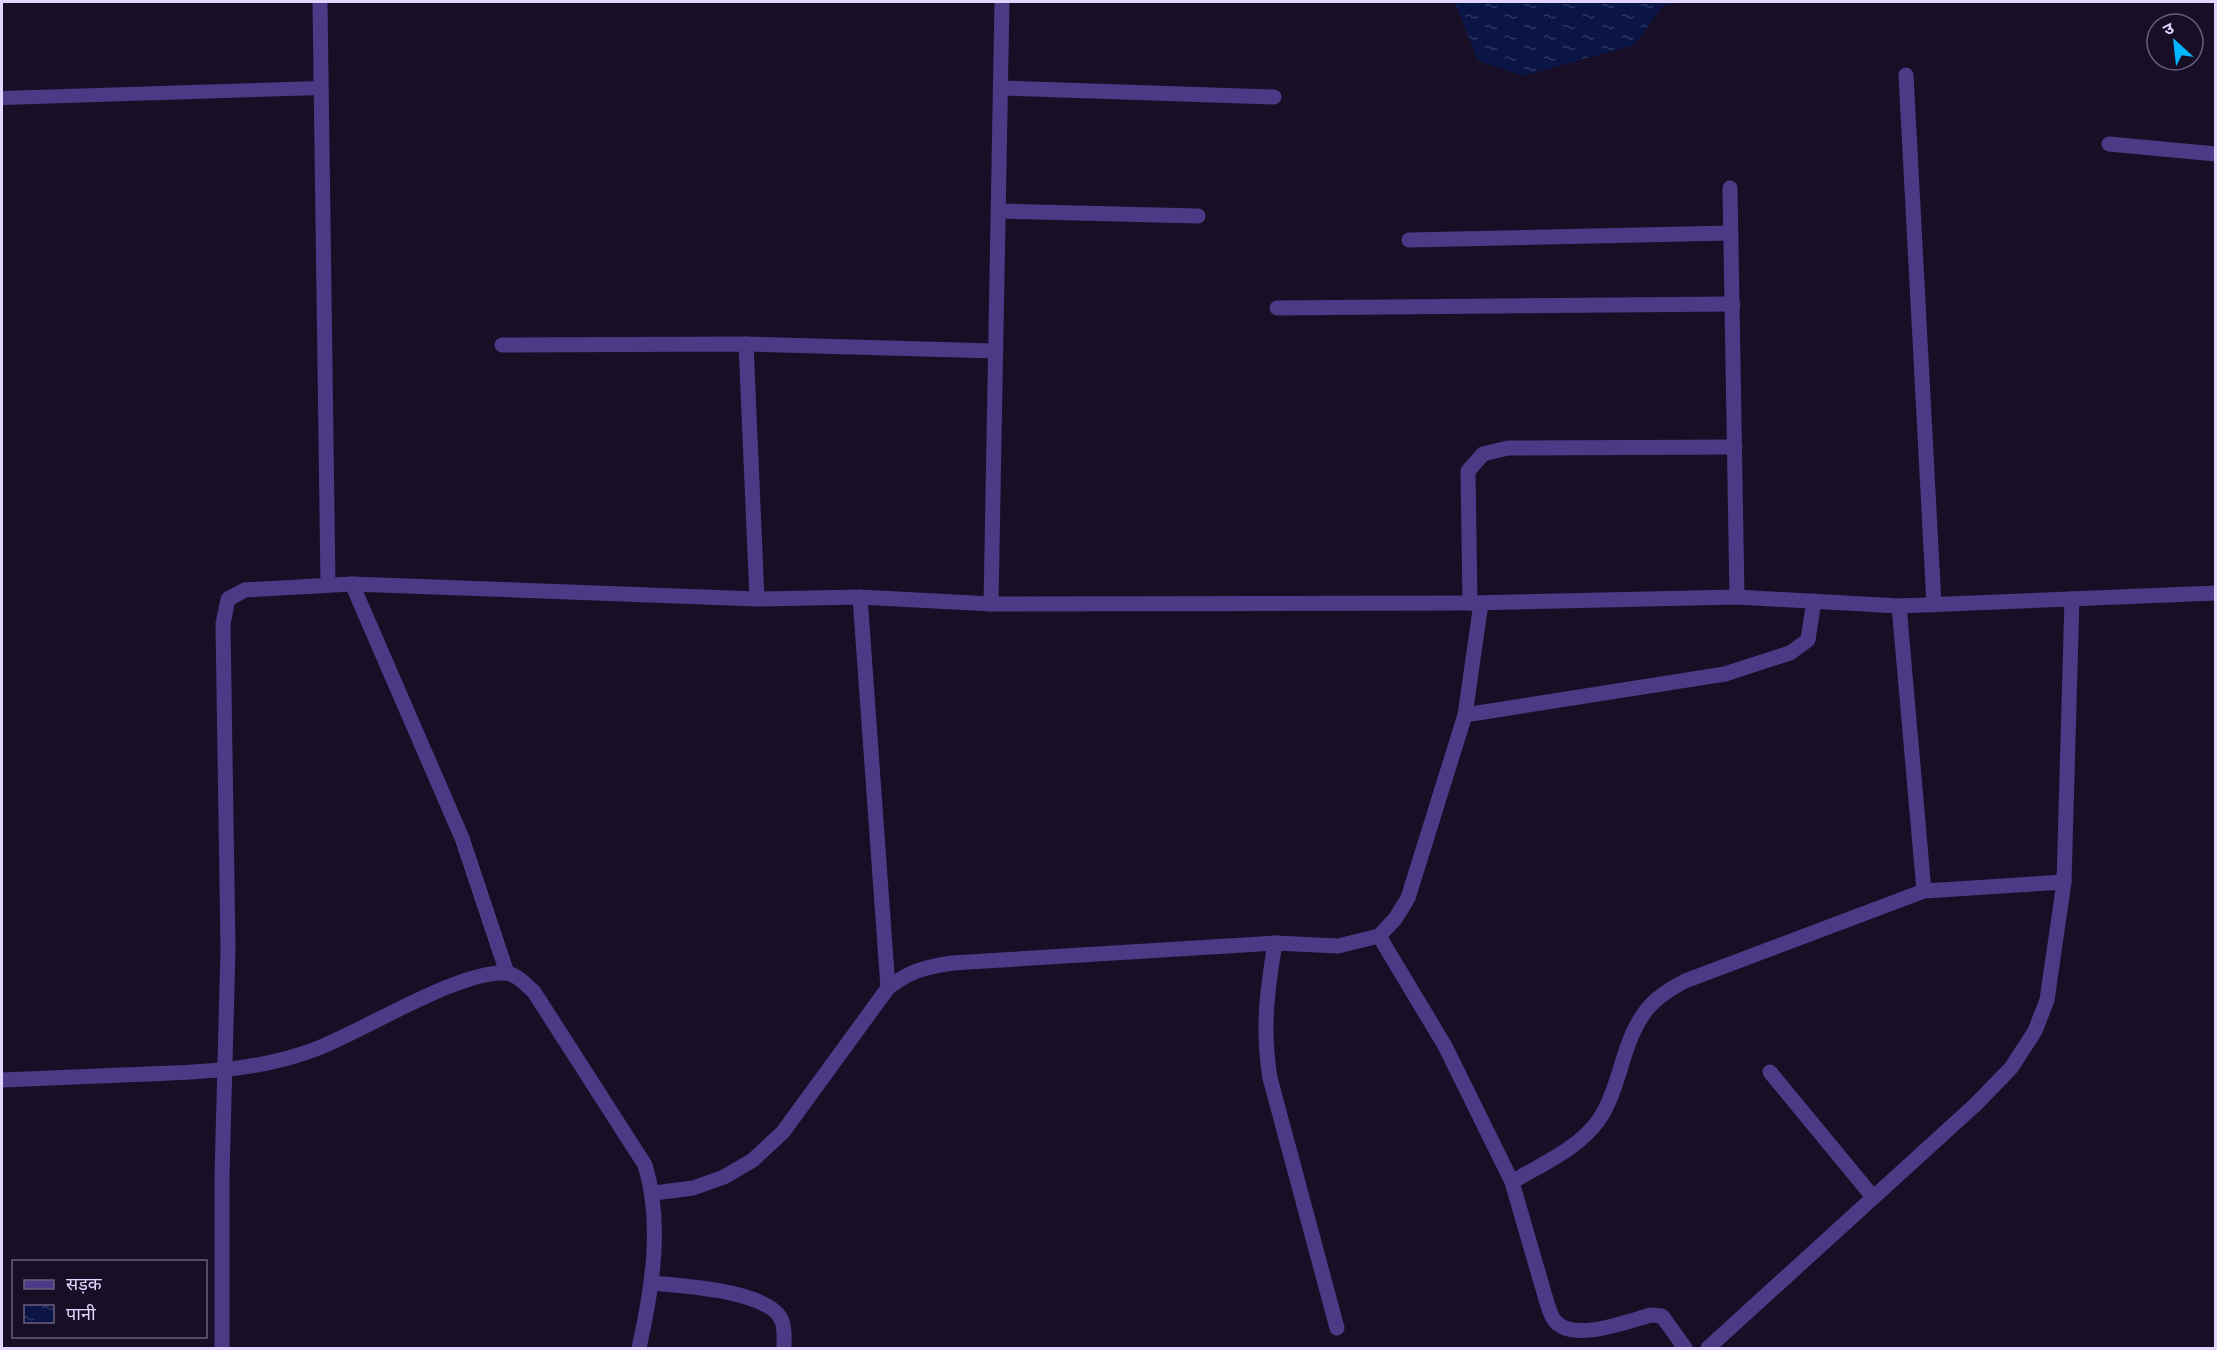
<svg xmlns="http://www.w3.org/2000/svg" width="2217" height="1350" viewBox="0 0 2217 1350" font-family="Quicksand,'Noto Sans Devanagari',sans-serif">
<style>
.water{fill:url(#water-ripples)}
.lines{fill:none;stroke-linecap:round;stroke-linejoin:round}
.service{stroke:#4b3a86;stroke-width:14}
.minor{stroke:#4b3a86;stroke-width:15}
</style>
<defs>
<pattern id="water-ripples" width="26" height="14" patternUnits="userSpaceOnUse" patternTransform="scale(1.5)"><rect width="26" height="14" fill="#0a1545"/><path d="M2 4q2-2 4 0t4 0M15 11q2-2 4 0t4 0" fill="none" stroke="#2d3661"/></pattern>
</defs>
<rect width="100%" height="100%" fill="#180f27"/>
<path class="water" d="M1455,2H1683L1664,5L1634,45L1523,76L1478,61Z"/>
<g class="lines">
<path class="service" d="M2,98L321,88"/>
<g class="minor">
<path d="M320,2L328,585"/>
<path d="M1906,75L1934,605"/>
<path d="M1001,88L1274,97"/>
<path d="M2109,144L2216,154"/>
<path d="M1730,188L1737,597"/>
<path d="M999,211L1198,216"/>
<path d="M1409,240L1731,233"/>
<path d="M1277,308L1733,304"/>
<path d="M746,344L757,599"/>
<path d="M502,345L746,344L995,351"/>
<path d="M352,584L462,838L507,973"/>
<path d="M860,597L888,988"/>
<path d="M1470,603L1468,471L1483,454L1508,448L1735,447"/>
<path d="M991,604L1002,2"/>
<path d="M1899,606L1924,891"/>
<path d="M1465,715L1725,674L1790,653L1808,640L1814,601"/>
<path d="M1379,936L1445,1046L1512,1182L1547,1303C1549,1308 1551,1317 1555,1321C1573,1343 1628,1321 1651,1315L1662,1316L1685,1348"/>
<path d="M1275,943C1267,992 1262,1029 1270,1078L1337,1328"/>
<path d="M1770,1072L1873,1197"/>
<path d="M2,1080C50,1078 98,1076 147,1074C205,1072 261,1070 316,1049C363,1031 460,970 505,973C517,974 526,985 534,992L645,1165C663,1223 652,1290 639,1348"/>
<path d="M1512,1182C1540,1165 1578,1149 1598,1121C1621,1088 1621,1044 1645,1012C1655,998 1670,989 1685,981L1924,891L2064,882"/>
<path d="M654,1193L693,1188L724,1177L753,1160L783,1132L888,988C909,971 926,967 952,963L1275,943L1338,946L1379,936L1395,919L1408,898L1465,715L1481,603"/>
<path d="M651,1283C680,1286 770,1290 782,1321C785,1329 784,1340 784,1348"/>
<path d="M222,1348V1176L228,949L223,624L228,599L245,590L352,584L757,599L860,597L991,604L1470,603L1737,597L1899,606L2216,593"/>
<path d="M1708,1348L1975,1105L2011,1068L2035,1031L2047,1000L2064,882L2072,599"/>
</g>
</g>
<rect width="2217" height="1350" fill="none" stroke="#e2d5ff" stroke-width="6"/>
<rect x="12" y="1260" width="195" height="78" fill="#180f27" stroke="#695e7d" stroke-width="1.5"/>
<rect x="24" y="1280" width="30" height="9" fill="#4b3a86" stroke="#695e7d" stroke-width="1.5"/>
<text x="66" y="1290" font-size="18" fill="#e2d5ff">सड़क</text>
<rect x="24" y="1305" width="30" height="18" fill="url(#water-ripples)" stroke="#695e7d" stroke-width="1.5"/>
<text x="66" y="1320" font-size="18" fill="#e2d5ff">पानी</text>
<g transform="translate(2175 42) rotate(333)"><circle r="28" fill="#180f27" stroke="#695e7d" stroke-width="1.5"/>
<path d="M0-4.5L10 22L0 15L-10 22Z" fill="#01b7ff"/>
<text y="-9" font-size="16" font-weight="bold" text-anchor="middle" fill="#e2d5ff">उ</text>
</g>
</svg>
